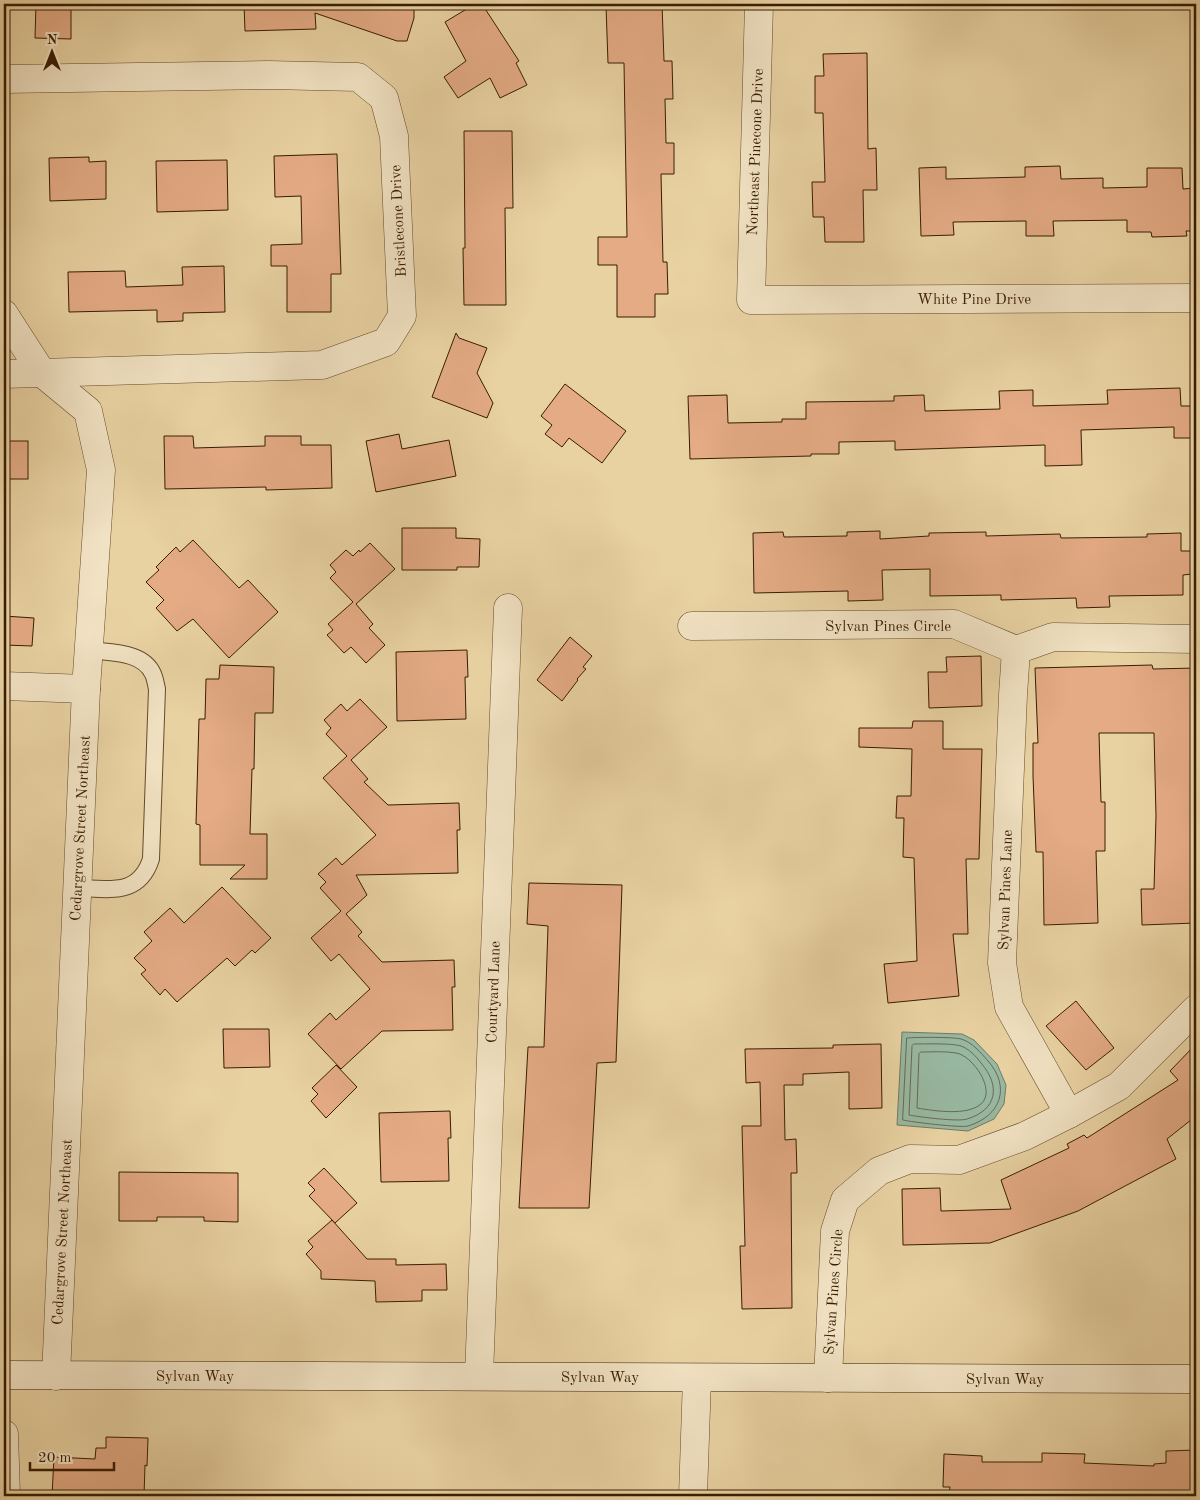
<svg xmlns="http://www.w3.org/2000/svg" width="1200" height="1500" viewBox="0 0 1200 1500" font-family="'Old Standard TT',serif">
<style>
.water{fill:#98b8a2;stroke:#727a62}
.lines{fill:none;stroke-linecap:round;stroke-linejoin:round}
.shore{stroke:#686a52;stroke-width:1}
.building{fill:#e4ab85;stroke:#381c01}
.service-casing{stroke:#644a29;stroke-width:18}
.minor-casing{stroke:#644a29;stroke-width:29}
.secondary-casing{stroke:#381c01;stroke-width:29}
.service{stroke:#f1e2c3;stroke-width:16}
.minor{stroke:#f1e2c3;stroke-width:28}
.secondary{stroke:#f1e2c3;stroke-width:28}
.labels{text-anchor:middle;stroke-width:4.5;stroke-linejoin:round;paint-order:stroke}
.street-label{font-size:15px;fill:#381c01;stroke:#f1e2c3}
</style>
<rect width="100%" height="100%" fill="#e9d2a2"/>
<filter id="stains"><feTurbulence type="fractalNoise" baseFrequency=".004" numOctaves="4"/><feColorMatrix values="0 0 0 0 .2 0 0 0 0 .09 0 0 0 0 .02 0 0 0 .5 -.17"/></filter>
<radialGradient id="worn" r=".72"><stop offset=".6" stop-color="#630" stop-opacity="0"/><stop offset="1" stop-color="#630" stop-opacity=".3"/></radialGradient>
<path class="water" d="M902,1032L962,1034L974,1040L997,1064L1006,1085L1004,1104L994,1119L968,1131L897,1125Z"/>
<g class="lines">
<g class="shore">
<path d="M907,1038C916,1037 954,1037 961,1039C972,1042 981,1053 988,1061C1011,1087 1001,1116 968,1126C961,1128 911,1122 903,1120Z"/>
<path d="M914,1044C925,1044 952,1043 961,1046C969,1049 976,1056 981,1063C1001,1086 997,1110 967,1119C959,1122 919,1117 909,1115L912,1046Z"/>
<path d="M921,1052C932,1052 945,1051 956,1053C972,1055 997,1090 981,1104C967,1116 935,1111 917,1108L919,1054Z"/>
</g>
</g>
<g class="building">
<path d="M36,4H71V39L35,38Z"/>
<path d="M244,4H401L414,8V18L407,41H397L315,13L316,29L245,31Z"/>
<path d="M475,4H482L519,61L516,63L527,85L500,98L490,78L458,98L444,77L466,61L445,22Z"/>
<path d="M611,4H662L664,61H672L673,99H665L666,143H674V174H661L663,262H667L668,294H655V317H617V265H598V237H627L624,63H608L606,6L611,5Z"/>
<path d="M867,53L868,149L876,148L877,190H863L864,242H825L824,217H813L812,182H825L823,113H815V76H824L823,54Z"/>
<path d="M464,131H512L513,208H505L506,305H464L463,248H465Z"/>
<path d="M337,154L341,274H331V312H287V266H271V245L302,244L301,196L275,197L274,156Z"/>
<path d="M89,157V162L106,161V199L50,201L49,158Z"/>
<path d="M227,160L228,210L157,212L156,161Z"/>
<path d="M1060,166L1061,179L1103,178V188L1147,187V168H1182L1183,189L1196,188V231H1186L1187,236L1152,237L1151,232H1127V220L1053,221L1054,236H1026V221L953,222L954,235L921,236L919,168L946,167V179L1025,177V167Z"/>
<path d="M224,266L225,312L183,313V321L157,322V310L69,312L68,272L125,271L126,287L183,285L182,267Z"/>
<path d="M456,333L459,338L487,348L477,373L493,403L487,418L432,397Z"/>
<path d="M565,384L626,431L602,463L569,438L562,447L545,434L552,425L541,416Z"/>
<path d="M1180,388L1181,406H1196V438H1174V427L1081,430L1082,465L1045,466V445L895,450V441L839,442V454H811V456L690,459L688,396L727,395L728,423L782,422V419H806V402L894,401V396L924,395L925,411L1000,409L999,391L1033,390V406L1108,404L1107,390Z"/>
<path d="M399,434L402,449L449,440L456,476L376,492L366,441Z"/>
<path d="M164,436H193L194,448L265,446V436H301V445H331L332,488L266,490V487L165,489Z"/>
<rect x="4" y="441" width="24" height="38"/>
<path d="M402,528H456V538L480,539L479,567H457V570H402Z"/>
<path d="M880,531V539L929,536V533L986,532V536L1060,534L1061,538L1147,537V534L1181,533V551H1191L1192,574L1183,575V595L1109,596L1110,607L1077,608L1076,598L1001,600V595L930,596V569L882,570L883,600L848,601V591L754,593L753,533L783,532L784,537L847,536V532Z"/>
<path d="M193,540L239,588L248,580L278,612L229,658L193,619L177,631L156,608L164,600L146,582L159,570L156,567L176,547L180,552Z"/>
<path d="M370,543L395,569L356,604L373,624L369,628L385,645L366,663L351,647L344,653L327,635L333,630L328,624L353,602L330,578L336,572L330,565L346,550L353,556L359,550L360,552Z"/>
<path d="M4,616L34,618L32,646L4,645Z"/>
<path d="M570,637L592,656L583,667L586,669L577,679L578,680L562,701L537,680Z"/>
<path d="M467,650L468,677H465L466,719L397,721L396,652Z"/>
<path d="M981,656L982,706L929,708L928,672H947L946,657Z"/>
<path d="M220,665L274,667L273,713H255L254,769H252L250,834H267V879H230L245,865H200V825L196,824L199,719H205L206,679H219Z"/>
<path d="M1152,665L1153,669L1196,668V923L1142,925L1141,889H1154L1156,816L1154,733H1099L1101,802H1105V851H1096L1098,923L1044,925L1043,852H1036L1033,776V743H1038L1035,668Z"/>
<path d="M360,699L387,727L351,760L368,779L364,782L388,805L459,803L460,830H457L458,873L356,875L367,895L346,914L362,932L358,936L382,962L454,960L455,987H452L453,1030L382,1031L341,1069L308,1034L330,1013L336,1020L370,989L339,954L331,961L311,938L341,911L320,888L326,882L318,874L336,858L342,865L376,835L323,778L347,756L326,734L331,728L324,720L341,704L347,711Z"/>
<path d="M913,721H943V749H982L979,859H966L968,934H953L959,996L888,1003L884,964L917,961L914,858L903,857L904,818H896L897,796H911L912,749L859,747V728H912Z"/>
<path d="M529,883L622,885L616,1062L597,1063L589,1208H519L528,1047H544L548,926L527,924Z"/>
<path d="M222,887L271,938L255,953L252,950L235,966L227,958L177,1002L165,989L160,995L141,974L146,970L134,958L152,941L144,932L170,908L184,923Z"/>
<path d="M1076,1001L1114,1048L1086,1070L1046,1026Z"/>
<path d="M223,1029H269L270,1067L224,1068Z"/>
<path d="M881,1044L882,1108L849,1109V1072L803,1074V1085H784L785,1140L796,1139L797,1173H791L792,1308L742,1309L740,1246H745L742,1126H761L760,1082L746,1083L745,1049L833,1048V1045Z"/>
<path d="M1196,1044V1116L1167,1139L1176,1159L1078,1211L990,1243L903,1245L902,1189L940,1188L941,1211L1011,1209L1001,1180L1069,1148L1067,1144L1084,1135L1087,1138L1178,1080L1170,1071Z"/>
<path d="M336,1065L357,1087L326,1118L311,1101L318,1094L312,1088Z"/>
<path d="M450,1111L451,1138H448L449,1181L381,1182L379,1113Z"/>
<path d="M324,1168L357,1203L335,1223L309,1196L315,1190L308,1183Z"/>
<path d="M119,1172L238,1173V1222L204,1221V1217H157V1221H119Z"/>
<path d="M332,1220L367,1259H396V1265L446,1264L447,1290H422V1301L376,1302L375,1281L321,1279V1271L306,1254L313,1247L308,1241Z"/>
<path d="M106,1437L148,1438L147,1466L145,1465L144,1496H52L54,1457L95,1459L96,1448H106Z"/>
<path d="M1196,1450V1496H949L950,1487H943L944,1454L982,1456V1462H1042V1453L1085,1454L1084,1463L1154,1466V1464L1166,1463V1451Z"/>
</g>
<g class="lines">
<defs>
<path id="service" d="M78,888C110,889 139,896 151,859L157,689C156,685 155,678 153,674C143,651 110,653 89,650"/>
<g id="minor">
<path d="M759,4L751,300L1196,298"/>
<path d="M4,79L268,75L358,77L384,98L394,136L402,316L386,342L322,365L4,374"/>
<path d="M4,314L42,373L88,411L101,470L86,689L56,1376"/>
<path d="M692,626L954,624L1016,650L1053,637L1196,639"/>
<path d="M1016,650L1013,695L1002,963L1009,1007L1069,1114"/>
<path d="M4,686L86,689"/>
<path d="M479,1376L508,608"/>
<path d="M828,1378L835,1231L845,1200L879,1171L910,1159L959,1160L1025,1136L1069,1114L1119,1086L1196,1009"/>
<path d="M4,1434L6,1496"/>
<path d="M693,1496L697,1378"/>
</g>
<path id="secondary" d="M4,1375L1196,1379"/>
</defs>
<use href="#service" class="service-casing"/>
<use href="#minor" class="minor-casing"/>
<use href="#secondary" class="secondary-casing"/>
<use href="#service" class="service"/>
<use href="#minor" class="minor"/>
<use href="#secondary" class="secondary"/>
</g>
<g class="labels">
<g class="street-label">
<text transform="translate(755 152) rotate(-88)" y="5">Northeast Pinecone Drive</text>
<text transform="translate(398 221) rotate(-93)" y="5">Bristlecone Drive</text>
<text x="974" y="304">White Pine Drive</text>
<text x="888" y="631">Sylvan Pines Circle</text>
<text transform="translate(80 828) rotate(-87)" y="5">Cedargrove Street Northeast</text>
<text transform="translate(1005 890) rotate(-88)" y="5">Sylvan Pines Lane</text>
<text transform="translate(493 992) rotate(-88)" y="5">Courtyard Lane</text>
<text transform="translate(62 1232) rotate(-87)" y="5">Cedargrove Street Northeast</text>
<text transform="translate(833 1292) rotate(-86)" y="5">Sylvan Pines Circle</text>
<text x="195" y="1381">Sylvan Way</text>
<text x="600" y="1382">Sylvan Way</text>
<text x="1005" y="1384">Sylvan Way</text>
</g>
</g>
<rect width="1200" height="1500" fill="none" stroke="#e9d2a2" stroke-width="20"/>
<rect x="5" y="5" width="1190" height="1490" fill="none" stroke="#381c01" stroke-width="2.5"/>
<rect x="10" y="10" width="1180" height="1480" fill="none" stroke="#381c01"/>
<g transform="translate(52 52)" stroke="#f1e2c3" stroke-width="4" paint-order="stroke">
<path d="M0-4L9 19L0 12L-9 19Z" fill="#381c01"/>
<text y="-8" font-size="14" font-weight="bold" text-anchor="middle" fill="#381c01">N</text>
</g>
<path d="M30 1462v8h84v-8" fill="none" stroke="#381c01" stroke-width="2.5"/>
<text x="38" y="1462" font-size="15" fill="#381c01" stroke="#f1e2c3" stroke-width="4" paint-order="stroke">20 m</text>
<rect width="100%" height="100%" filter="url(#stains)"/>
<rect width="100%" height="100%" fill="url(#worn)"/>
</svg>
